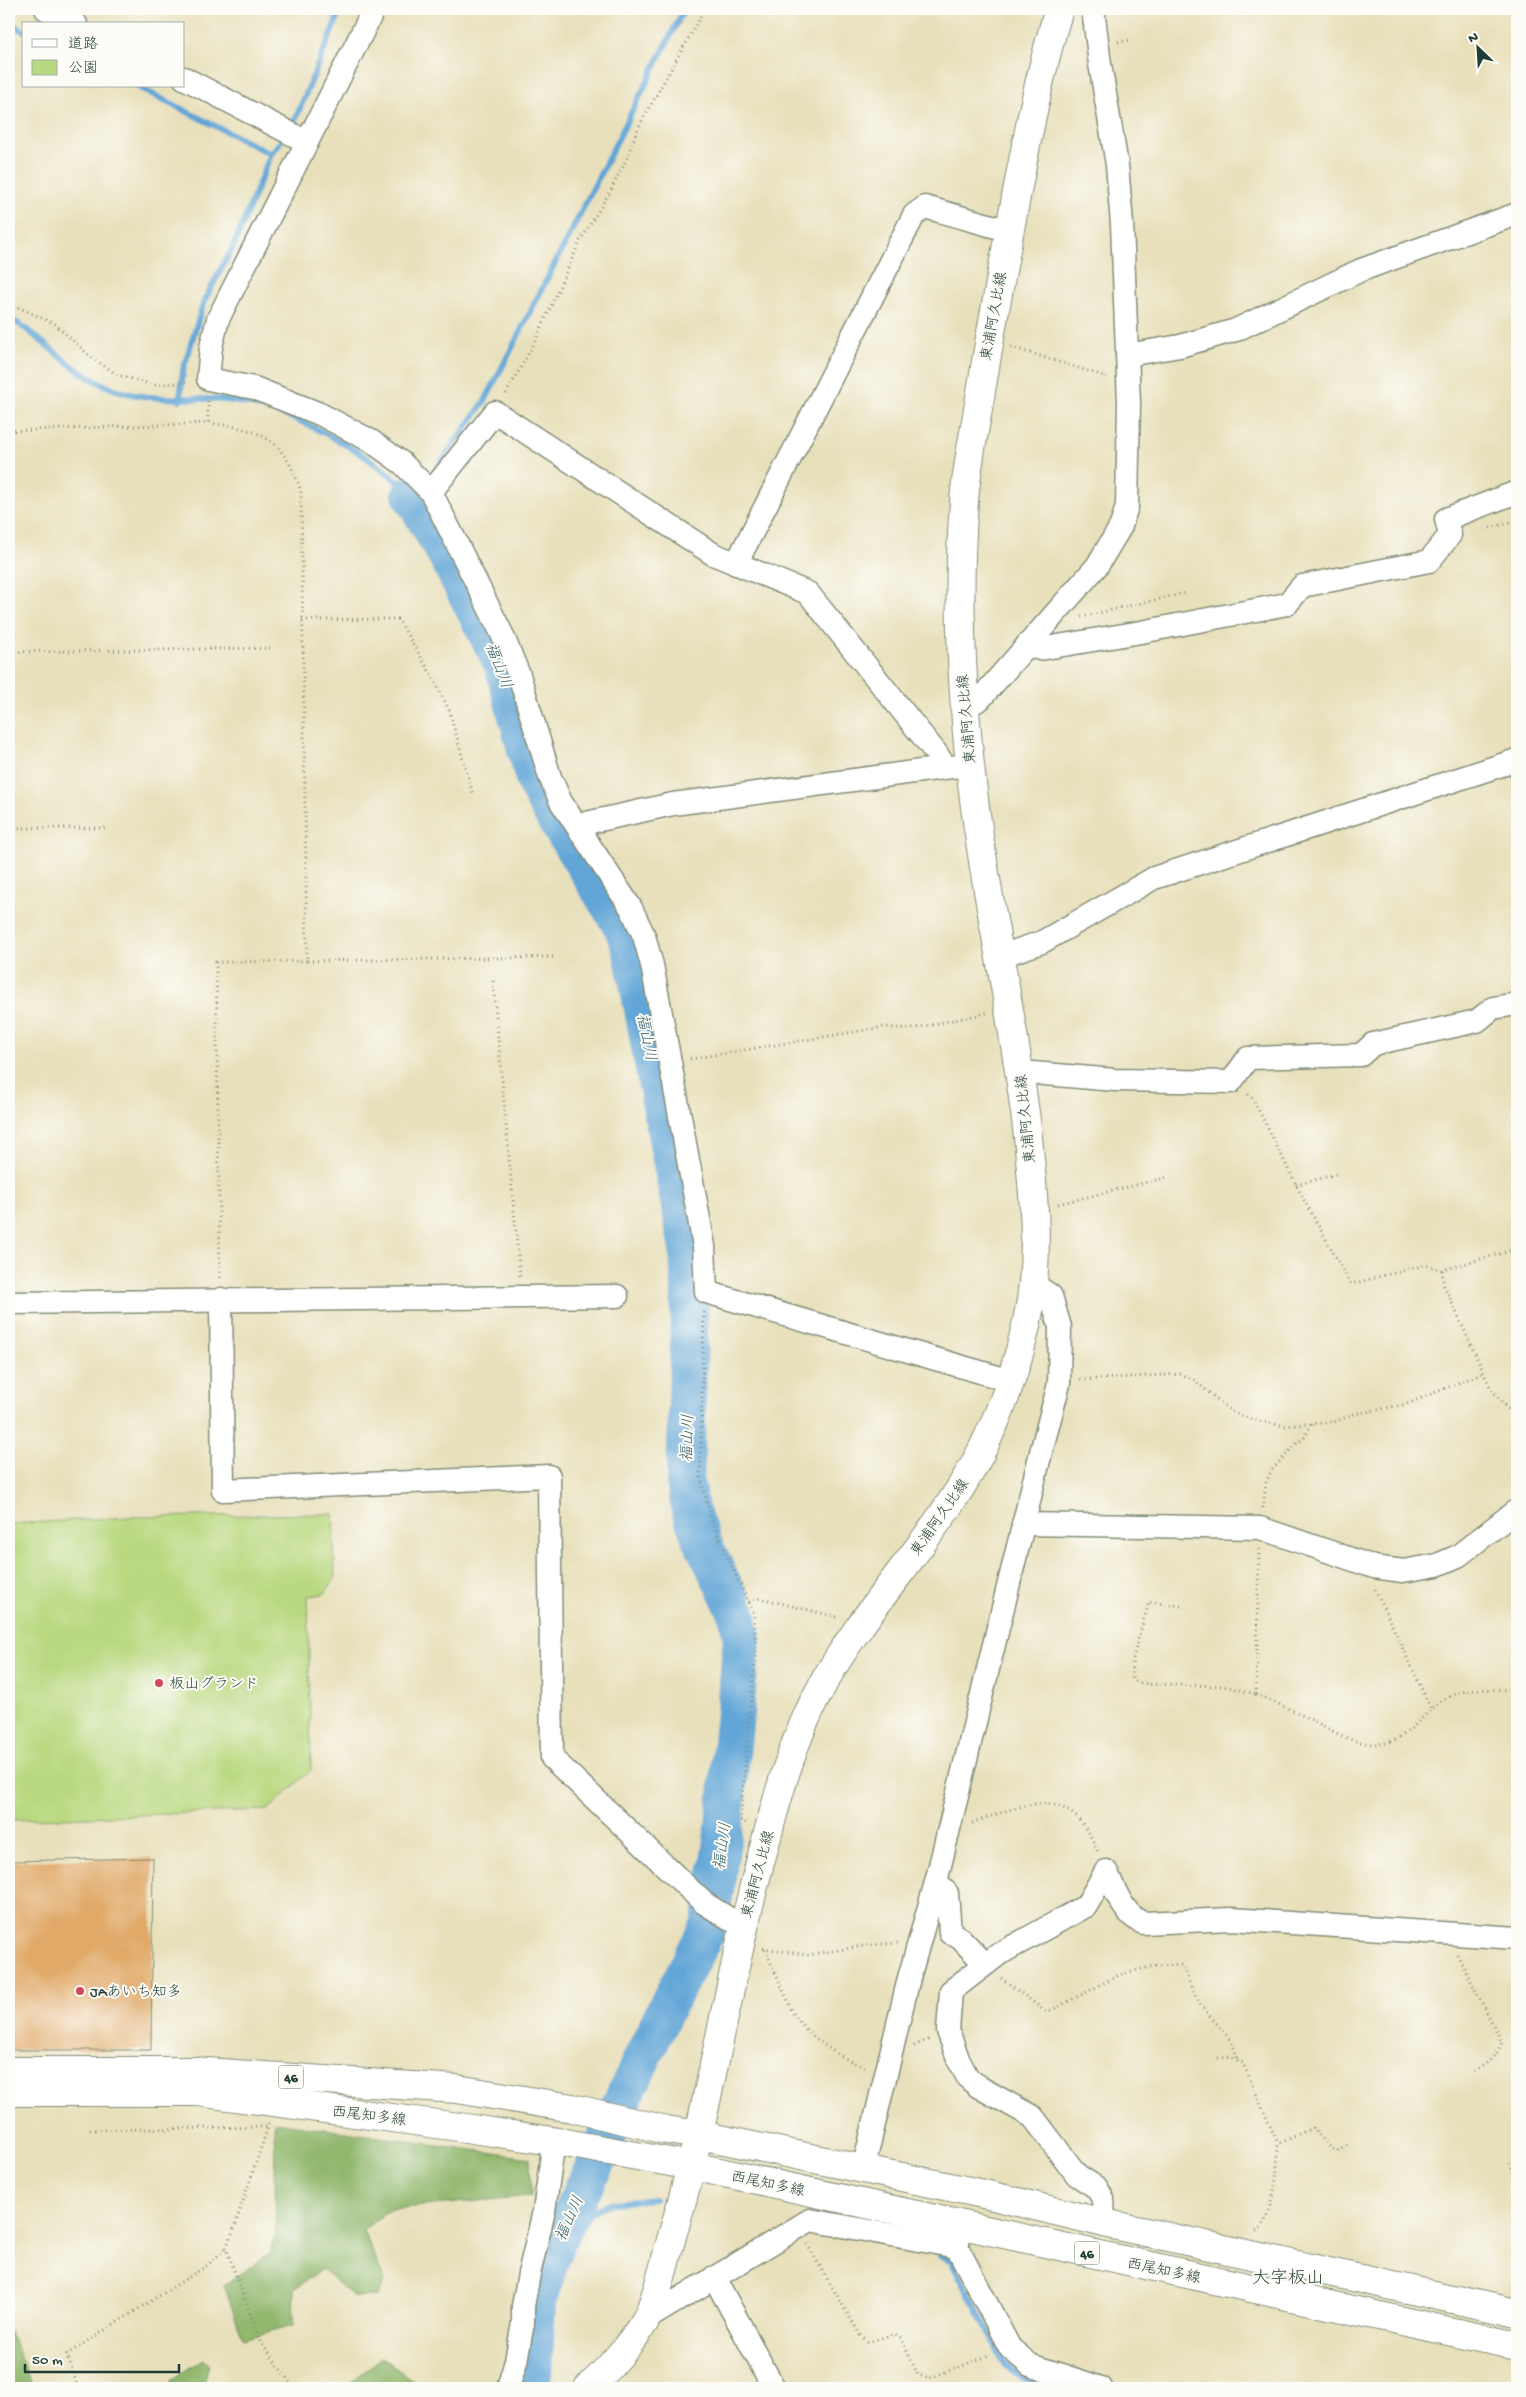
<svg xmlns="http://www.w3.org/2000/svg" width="1526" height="2397" viewBox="0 0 1526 2397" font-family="'Gochi Hand','Klee One',sans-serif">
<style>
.green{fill:#b9d87f;stroke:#6c8a5a}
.forest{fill:#92b86e;stroke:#587a51}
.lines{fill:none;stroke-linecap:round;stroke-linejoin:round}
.stream{stroke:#62a6d7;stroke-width:6}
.river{stroke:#62a6d7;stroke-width:38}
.building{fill:#e0a968}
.street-casing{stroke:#848e78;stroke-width:25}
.secondary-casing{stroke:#848e78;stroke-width:30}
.primary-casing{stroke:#848e78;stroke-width:30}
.path{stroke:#848e78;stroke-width:3;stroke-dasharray:1 4;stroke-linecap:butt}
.street{stroke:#fff;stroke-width:22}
.secondary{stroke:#fff;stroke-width:28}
.primary{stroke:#fff;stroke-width:28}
.poi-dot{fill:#d1495b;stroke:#fdfcf7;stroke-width:2}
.labels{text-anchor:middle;stroke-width:4;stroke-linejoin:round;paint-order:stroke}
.shield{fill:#fdfcf7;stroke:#62766e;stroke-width:1}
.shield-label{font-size:14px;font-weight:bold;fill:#1f3d34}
.street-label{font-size:15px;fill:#1f3d34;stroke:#fdfcf7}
.poi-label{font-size:15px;fill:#1f3d34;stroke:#fdfcf7;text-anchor:start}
.water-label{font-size:16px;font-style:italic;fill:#36626d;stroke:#fdfcf7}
.quarter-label{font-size:18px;fill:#1f3d34;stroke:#fdfcf7}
</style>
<rect width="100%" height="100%" fill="#fdfcf7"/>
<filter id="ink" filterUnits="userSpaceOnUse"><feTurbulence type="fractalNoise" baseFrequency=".02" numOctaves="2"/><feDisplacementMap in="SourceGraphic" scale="10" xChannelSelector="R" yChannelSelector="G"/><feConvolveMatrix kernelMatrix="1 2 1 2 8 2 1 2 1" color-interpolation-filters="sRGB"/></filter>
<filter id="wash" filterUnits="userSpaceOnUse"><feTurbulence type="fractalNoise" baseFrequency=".0096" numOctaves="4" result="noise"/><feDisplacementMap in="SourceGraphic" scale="20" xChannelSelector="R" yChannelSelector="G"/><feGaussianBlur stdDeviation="1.12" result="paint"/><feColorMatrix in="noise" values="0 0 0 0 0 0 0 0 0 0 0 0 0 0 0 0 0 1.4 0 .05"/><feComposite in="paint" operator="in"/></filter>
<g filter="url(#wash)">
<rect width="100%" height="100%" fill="#e8e0bb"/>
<path class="green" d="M333,1514L335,1579L324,1594L308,1596L311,1770L268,1810L9,1820V1524L129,1517Z"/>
<g class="forest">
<path d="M274,2122L530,2158L531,2196L391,2209L363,2230L385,2281L377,2296L354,2297L322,2269L294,2289L293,2325L243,2339L224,2285L270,2253L276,2232Z"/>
<path d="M9,2330L33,2388H9Z"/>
<path d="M381,2357L423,2388H350L351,2383Z"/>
<path d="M203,2359L209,2364L203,2388H169L172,2379Z"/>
</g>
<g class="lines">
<g class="stream">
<path d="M9,23L24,31"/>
<path d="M136,86L271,154L234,245L204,301L183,370L180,400"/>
<path d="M271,154L293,125L341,9"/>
<path d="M9,319L19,324C46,343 72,370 102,384C143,404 183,396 225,400C285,406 370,451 411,495L421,486"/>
<path d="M433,473L485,401L684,9"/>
<path d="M563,2229L599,2208L613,2203L654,2199"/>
<path d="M940,2256L951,2260L1005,2364L1022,2378L1054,2388"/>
</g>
<path class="river" d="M411,495L448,558L503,665L535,782L554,817L622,926L632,951L688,1249L690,1292L685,1481L690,1509L701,1539L737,1613L742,1639L724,1827L710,1924L663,2014L611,2125L595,2165L557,2241L537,2302L533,2374L528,2388"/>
</g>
<g id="blocks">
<path class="building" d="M153,1858L151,2050H9V1861Z"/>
</g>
</g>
<g filter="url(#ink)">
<use href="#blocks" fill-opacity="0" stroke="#848e78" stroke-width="1"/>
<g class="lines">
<defs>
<g id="street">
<path d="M46,9L76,24"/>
<path d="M374,9L218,319L211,347L208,379L254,388L320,414L371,441L402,463L431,492L502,634L519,675L550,777L561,802L631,908L644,936L652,965L704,1246L706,1292L1011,1381"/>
<path d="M184,78L307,142"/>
<path d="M1127,355L1180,346L1236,330L1361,270L1517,214"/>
<path d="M431,492L495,412L713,554L808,593L937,754L945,767"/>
<path d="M736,564L914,215L925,207L1010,231"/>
<path d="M1027,645L1040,649L1141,632L1287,604L1302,586L1429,561L1450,535L1446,519L1517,492"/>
<path d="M966,707L980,699L1097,566L1121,526L1127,506L1129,403L1122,224L1117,165L1100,64L1093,9"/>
<path d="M577,825L673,804L959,766"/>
<path d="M1001,956L1042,942L1154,878L1517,760"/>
<path d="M1021,1072L1115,1080L1231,1082L1248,1058L1361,1055L1373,1044L1477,1021L1493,1008L1517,1004"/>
<path d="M221,1299L223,1490L549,1476L552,1758L704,1903L743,1927"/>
<path d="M9,1303L617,1296"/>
<path d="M1023,1524L1260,1528L1374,1567L1403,1571L1437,1565L1458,1556L1517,1510"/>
<path d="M936,1882L947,1893L950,1932L961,1939L985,1964"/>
<path d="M863,2170L909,1978L936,1882L1041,1452L1059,1384L1060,1327L1051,1296L1033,1284"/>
<path d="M1104,2223L1103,2199L1097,2188L1077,2175L1033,2117L979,2087L968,2078L959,2061L948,2031L951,1991L999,1954L1086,1906L1106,1871C1115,1889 1123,1915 1143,1923L1231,1919L1517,1938"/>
<path d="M957,2247L1010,2348L1030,2365L1101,2388"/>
<path d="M714,2277L774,2388"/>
<path d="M648,2318L810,2220L957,2247L961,2226"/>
<path d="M508,2388L516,2361L523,2323V2306L529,2274L544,2211L554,2141"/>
</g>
<path id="secondary" d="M588,2388C607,2371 631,2344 645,2321C657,2301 667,2251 675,2226C710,2105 728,1980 761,1859C777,1798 793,1737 824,1682C863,1613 919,1554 961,1487C995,1434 1021,1362 1031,1300C1039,1245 1033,1191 1028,1137C1014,1012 983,890 970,765C961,678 957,589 964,502C966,473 972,444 977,415C987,353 998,291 1010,229C1024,155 1037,81 1059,9"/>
<g id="primary">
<path d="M9,2071H192L457,2089L572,2108L666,2130L700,2135L993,2196L1104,2223L1517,2313"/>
<path d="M9,2092H198L466,2128L565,2143L692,2166L1517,2346"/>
</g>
</defs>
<use href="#street" class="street-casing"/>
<use href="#secondary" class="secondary-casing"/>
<use href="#primary" class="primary-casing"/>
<g class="path">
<path d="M1118,42L1132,40"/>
<path d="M9,303L55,324L92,358L118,375L154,385L188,382"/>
<path d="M1011,347L1107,377"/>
<path d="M506,394L535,342L580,241L611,190L625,162L639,126L705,9"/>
<path d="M208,401V423"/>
<path d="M9,431L208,423C262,429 283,438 301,491L307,961L216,962L220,1279"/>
<path d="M1485,529L1517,521"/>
<path d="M1081,617L1185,593"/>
<path d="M302,620L398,619L434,679L449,710L473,794"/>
<path d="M9,652L273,648"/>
<path d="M9,828H109"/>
<path d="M307,961L557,957"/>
<path d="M493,981L520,1277"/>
<path d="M690,1059L884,1027L911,1029L987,1013"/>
<path d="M1248,1094L1253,1099L1304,1200L1351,1284L1425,1265L1442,1270L1517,1249"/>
<path d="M1296,1185L1336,1174"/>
<path d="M1058,1204L1169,1177"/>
<path d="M1442,1270L1444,1285L1491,1389L1517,1419"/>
<path d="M704,1312L700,1475L713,1525L754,1614L756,1653L740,1820L746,1823"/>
<path d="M1080,1380L1181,1374L1193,1379L1232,1412L1250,1419L1284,1426L1334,1422L1354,1414L1407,1404L1485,1372"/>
<path d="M1263,1508L1266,1483L1271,1471L1296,1444L1304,1438L1312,1424"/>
<path d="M1259,1549L1256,1694C1277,1703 1298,1713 1318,1723C1331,1730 1345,1739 1360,1742C1408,1754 1417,1710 1453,1695C1472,1687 1497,1690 1517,1690"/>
<path d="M1375,1589L1432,1711"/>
<path d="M749,1602L760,1598L837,1617"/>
<path d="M1181,1606L1149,1602C1146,1615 1126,1670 1133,1679C1136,1683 1143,1683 1148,1684L1224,1686L1256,1694"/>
<path d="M972,1823C1029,1803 1069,1782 1098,1852"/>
<path d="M763,1948L808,1955L869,1945L898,1943"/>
<path d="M765,1949L794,2015C813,2040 838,2057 867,2068"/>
<path d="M1457,1954L1502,2042C1496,2058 1486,2064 1473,2072"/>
<path d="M1001,1978L1045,2011L1052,2010L1119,1975L1153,1966L1182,1965C1188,1977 1192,1993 1200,2004C1214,2024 1234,2034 1237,2060"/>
<path d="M914,2046L929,2039"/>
<path d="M1218,2058L1232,2057L1243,2063L1278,2144"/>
<path d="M269,2124L233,2231L226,2248L260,2341L294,2388"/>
<path d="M90,2130L268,2127"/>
<path d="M1510,2163L1514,2173L1517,2172"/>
<path d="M1256,2231L1259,2230C1276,2209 1277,2171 1278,2144L1312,2128L1331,2148L1337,2151L1348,2143"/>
<path d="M807,2244L860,2335L868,2342L895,2334L901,2338L918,2375L930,2378L990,2355"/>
<path d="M78,2388L67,2354L208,2265L226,2248"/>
</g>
<use href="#street" class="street"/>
<use href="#secondary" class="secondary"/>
<use href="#primary" class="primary"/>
</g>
</g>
<g class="poi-dot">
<circle cx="159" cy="1683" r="5"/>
<circle cx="80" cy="1991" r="5"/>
</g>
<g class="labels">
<g class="shield">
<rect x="278.5" y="2065.5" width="25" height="23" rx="4"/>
<rect x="1074.5" y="2241.5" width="25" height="23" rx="4"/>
</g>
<g class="shield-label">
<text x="291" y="2082">46</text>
<text x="1087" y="2258">46</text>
</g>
<g class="street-label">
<text transform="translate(993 316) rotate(-80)" y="5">東浦阿久比線</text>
<text transform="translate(966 719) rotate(-95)" y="5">東浦阿久比線</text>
<text transform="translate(1025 1119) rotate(-96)" y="5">東浦阿久比線</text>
<text transform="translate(939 1517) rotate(-55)" y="5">東浦阿久比線</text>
<text transform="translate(757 1874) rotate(-75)" y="5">東浦阿久比線</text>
<text transform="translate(369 2115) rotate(7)" y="5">西尾知多線</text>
<text transform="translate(768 2183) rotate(12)" y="5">西尾知多線</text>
<text transform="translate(1164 2270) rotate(12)" y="5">西尾知多線</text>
</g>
<g class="poi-label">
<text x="169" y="1688">板山グランド</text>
<text x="90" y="1996">JAあいち知多</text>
</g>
<g class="water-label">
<text transform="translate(500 665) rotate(69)" y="6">福山川</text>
<text transform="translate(648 1037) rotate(79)" y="6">福山川</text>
<text transform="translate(686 1438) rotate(-88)" y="6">福山川</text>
<text transform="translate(721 1846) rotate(-82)" y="6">福山川</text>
<text transform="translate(568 2218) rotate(-66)" y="6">福山川</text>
</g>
<g class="quarter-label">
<text x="1288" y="2283">大字板山</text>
</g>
</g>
<rect width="1526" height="2397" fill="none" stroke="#fdfcf7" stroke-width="30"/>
<rect x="22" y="22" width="162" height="65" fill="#fdfcf7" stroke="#a4b0a9"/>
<rect x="32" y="39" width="25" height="8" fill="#ffffff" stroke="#a4b0a9"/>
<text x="68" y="48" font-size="15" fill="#1f3d34">道路</text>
<rect x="32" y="60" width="25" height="15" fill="#b9d87f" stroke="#a4b0a9"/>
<text x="68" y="72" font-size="15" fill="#1f3d34">公園</text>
<g transform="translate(1478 48) rotate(335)" stroke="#fdfcf7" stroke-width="4" paint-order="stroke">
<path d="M0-4L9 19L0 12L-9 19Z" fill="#1f3d34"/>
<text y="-8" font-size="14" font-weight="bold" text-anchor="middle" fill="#1f3d34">N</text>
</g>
<path d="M25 2364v8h154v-8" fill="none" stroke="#1f3d34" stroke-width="2.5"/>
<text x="32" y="2364" font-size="15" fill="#1f3d34" stroke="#fdfcf7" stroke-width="4" paint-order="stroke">50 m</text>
</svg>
